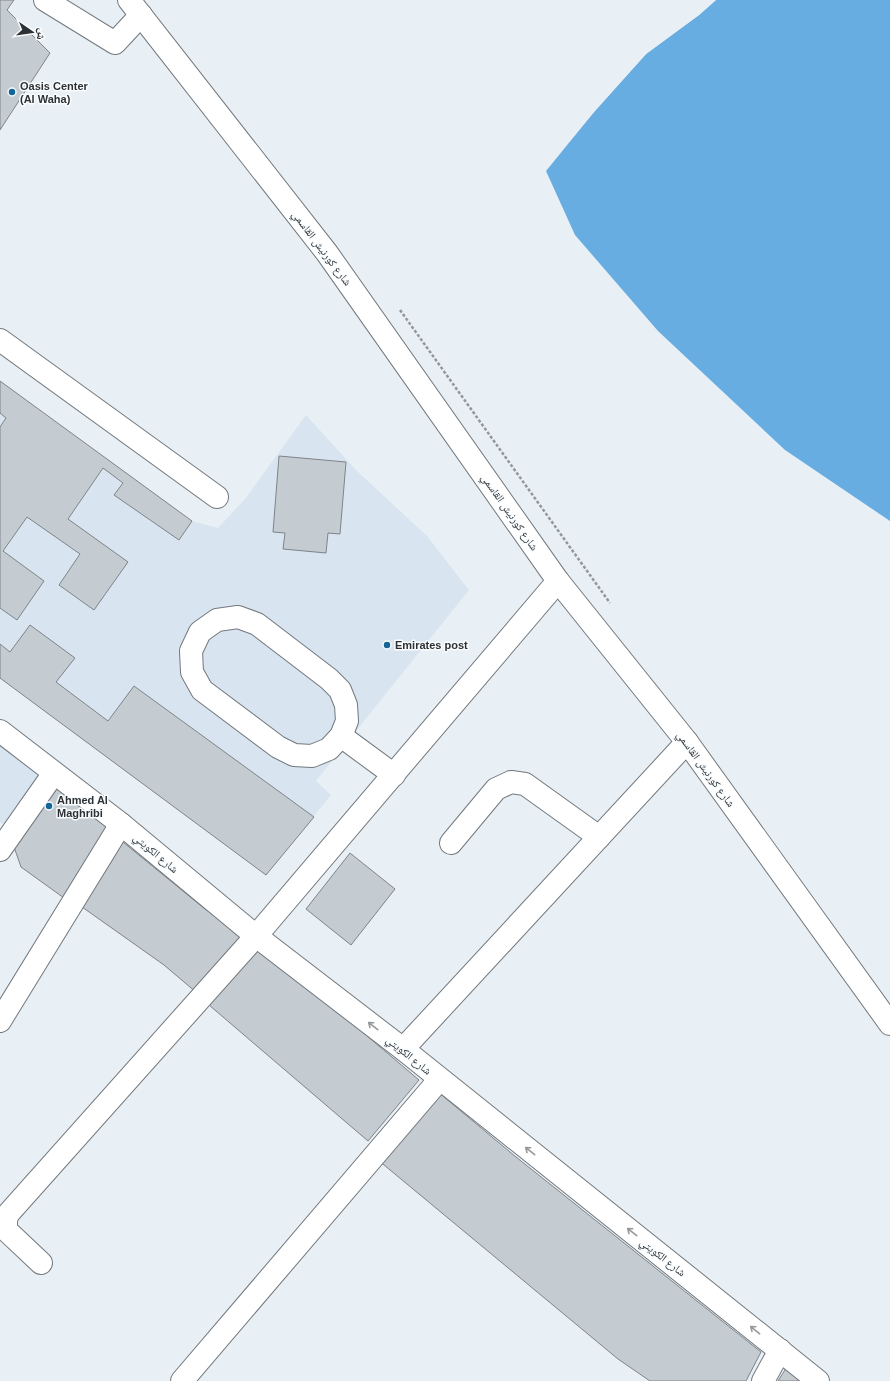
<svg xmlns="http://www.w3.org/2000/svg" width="890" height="1381" viewBox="0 0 890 1381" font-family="Arial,'Noto Naskh Arabic',sans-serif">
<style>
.built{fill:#d8e4ef}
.water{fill:#67ade2}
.pier{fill:#e9f0f5}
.building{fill:#c5ccd1;stroke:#7e8489}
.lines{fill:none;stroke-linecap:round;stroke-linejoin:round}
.minor-casing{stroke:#72787d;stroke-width:24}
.path{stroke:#92979a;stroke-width:2.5;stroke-dasharray:3 2;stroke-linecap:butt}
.minor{stroke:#fff;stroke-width:22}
.oneway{stroke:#969899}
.poi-dot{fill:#156698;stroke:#f9fcfe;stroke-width:1.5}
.labels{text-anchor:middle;stroke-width:3;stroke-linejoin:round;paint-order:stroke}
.poi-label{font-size:11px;font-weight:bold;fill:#2e3133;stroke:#f9fcfe;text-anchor:start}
.street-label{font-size:11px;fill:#2e3133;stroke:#f9fcfe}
</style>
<rect width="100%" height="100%" fill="#e9f0f5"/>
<g class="built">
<path d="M0,381L192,521L218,528L245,499L306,415L357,471L427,536L469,590L316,781L331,795L266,875L0,678Z"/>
<path d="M0,736L47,771L7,827L0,822Z"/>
</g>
<path class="water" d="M716,0H890V521L785,450L658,331L575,235L546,171L594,112L646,54L699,15Z"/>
<path class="pier" d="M713,0H716L699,15L646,54L594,112L544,172L592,111L644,53Z"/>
<g class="building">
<path d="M0,0H14L7,10L50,53L0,130Z"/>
<path d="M0,381L192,521L179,540L114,495L123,483L103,468L68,519L128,562L94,610L59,585L80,554L27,517L3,551L44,581L17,620L0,608V427L6,418L0,413Z"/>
<path d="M279,456L346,462L340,534L328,533L326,553L283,549L285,533L273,532Z"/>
<path d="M30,625L75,658L56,682L108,721L134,686L314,817L266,875L0,678V644L10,652Z"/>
<path d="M56,782L112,823L64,898L21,867L13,844Z"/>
<path d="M118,838L205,909L247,937L197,993L164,965L75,902Z"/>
<path d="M350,853L395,889L351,945L306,909Z"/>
<path d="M260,945L419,1080L368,1141L209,1005Z"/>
<path d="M438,1092L516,1157L761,1352L746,1381H650L618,1359L378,1160Z"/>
<path d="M788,1365L808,1381H778Z"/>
</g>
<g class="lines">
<defs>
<g id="minor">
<path d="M45,0L115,43L141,15"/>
<path d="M129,0L327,253L558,581L687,742L890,1024"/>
<path d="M0,340L217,497"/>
<path d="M238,617L257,624L329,679L340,690L346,705L347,721L341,736L329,749L312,756L294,755L278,747L202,690L192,672L191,651L200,632L217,620Z"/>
<path d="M0,731L121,824L256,936L403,1049L818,1381"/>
<path d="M341,736L394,775"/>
<path d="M451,843L496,789L511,782L525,784L599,837"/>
<path d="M0,850L54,773"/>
<path d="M0,1021L121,824"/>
<path d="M403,1049L687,742"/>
<path d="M41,1263L6,1230V1220L8,1214L256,936L558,581"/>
<path d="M182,1381L439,1080"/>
<path d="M763,1381L780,1350"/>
</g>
</defs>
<use href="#minor" class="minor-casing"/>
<path class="path" d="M400,310L610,603"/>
<use href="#minor" class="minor"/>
</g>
<defs><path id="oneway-shaft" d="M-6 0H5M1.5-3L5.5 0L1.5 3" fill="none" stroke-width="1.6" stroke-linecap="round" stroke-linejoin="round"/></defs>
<g class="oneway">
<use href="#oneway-shaft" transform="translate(373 1026) rotate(-142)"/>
<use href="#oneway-shaft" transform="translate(530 1151) rotate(-142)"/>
<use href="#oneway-shaft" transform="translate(632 1232) rotate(-142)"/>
<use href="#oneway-shaft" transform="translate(755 1330) rotate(-141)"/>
</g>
<g class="poi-dot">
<circle cx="12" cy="92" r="4"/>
<circle cx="387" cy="645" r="4"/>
<circle cx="49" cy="806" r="4"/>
</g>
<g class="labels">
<g class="poi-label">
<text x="20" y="90">Oasis Center<tspan x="20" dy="13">(Al Waha)</tspan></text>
<text x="395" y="649">Emirates post</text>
<text x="57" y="804">Ahmed Al<tspan x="57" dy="13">Maghribi</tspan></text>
</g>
<g class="street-label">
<text transform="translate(322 248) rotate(53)" y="4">شارع كورنيش القاسمي</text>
<text transform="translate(510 512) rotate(55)" y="4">شارع كورنيش القاسمي</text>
<text transform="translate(706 769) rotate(54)" y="4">شارع كورنيش القاسمي</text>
<text transform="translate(156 853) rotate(40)" y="4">شارع الكويتي</text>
<text transform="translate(409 1055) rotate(39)" y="4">شارع الكويتي</text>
<text transform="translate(663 1257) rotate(38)" y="4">شارع الكويتي</text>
</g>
</g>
<g transform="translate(32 32) rotate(103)" stroke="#f9fcfe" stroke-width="3" paint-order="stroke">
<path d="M0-3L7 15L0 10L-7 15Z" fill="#2e3133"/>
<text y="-6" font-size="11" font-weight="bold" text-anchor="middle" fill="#2e3133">ش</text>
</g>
</svg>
